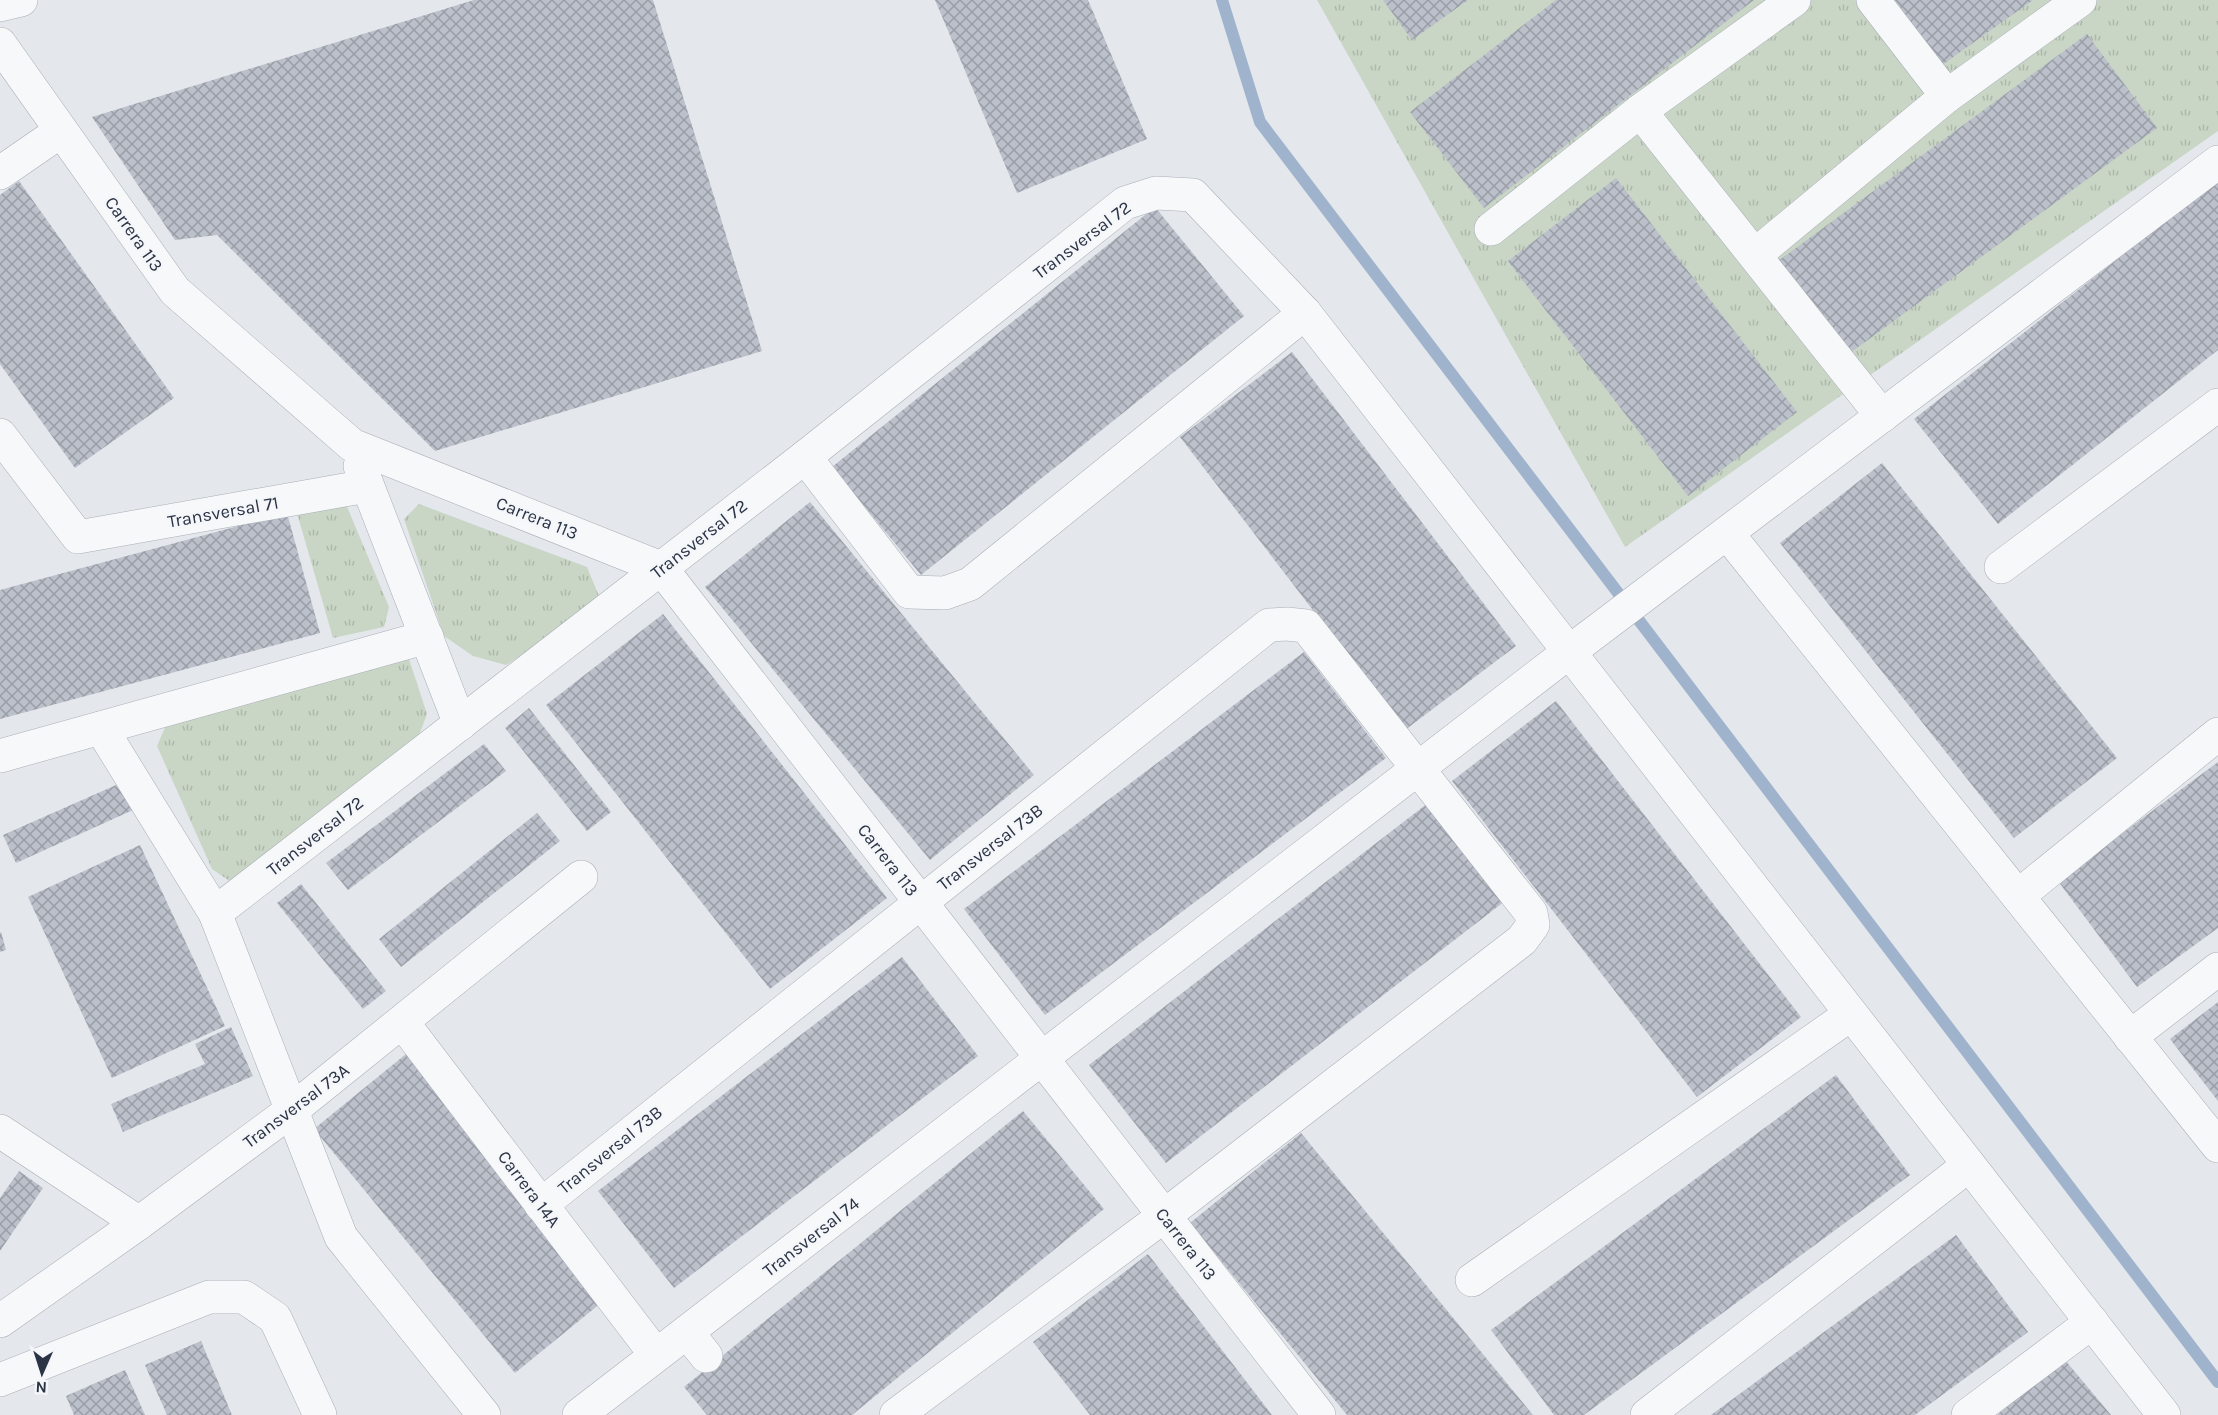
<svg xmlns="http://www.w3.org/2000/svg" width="2218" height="1415" viewBox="0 0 2218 1415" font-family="Karla,sans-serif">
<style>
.grass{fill:url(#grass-tufts)}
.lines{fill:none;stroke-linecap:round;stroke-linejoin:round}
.stream{stroke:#9fb4cc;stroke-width:12}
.building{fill:url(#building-cross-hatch)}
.minor-casing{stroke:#a9aeb7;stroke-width:34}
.minor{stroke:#f7f8fa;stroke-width:33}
.labels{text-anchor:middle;stroke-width:4.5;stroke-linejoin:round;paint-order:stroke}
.street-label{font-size:18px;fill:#2b3445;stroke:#f4f6f9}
</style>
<defs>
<pattern id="grass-tufts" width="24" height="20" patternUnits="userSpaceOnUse" patternTransform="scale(1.5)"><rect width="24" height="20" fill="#c9d6c5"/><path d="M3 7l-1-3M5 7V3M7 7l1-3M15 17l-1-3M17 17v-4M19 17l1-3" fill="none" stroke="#adb8ab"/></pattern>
<pattern id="building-cross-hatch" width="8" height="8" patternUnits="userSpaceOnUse" patternTransform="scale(1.5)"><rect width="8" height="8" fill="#bbc0ca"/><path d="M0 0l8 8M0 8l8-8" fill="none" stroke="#989da6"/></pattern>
</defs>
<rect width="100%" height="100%" fill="#e4e7ec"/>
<g class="grass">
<path d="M1317,0H2218V131L1625,547Z"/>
<path d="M343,497L389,607L384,627L333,638L297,513Z"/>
<path d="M419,504L587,567L599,596L569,624L506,665L473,656L444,636L404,519Z"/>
<path d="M408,656L427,714L415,746L234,884L212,869L157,746L166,725Z"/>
</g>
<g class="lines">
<path class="stream" d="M1222,0L1260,122L2218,1382"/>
</g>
<g class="building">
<path d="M474,0H653L762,351L435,451L217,235L175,240L92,117Z"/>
<path d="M935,0H1088L1147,139L1017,193Z"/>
<path d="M1383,0H1468L1412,40Z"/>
<path d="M1556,0H1754L1484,208L1410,112Z"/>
<path d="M1895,0H2033L1942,65Z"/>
<path d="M2087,34L2157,128L1846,356L1777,262Z"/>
<path d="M1616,178L1797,412L1688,496L1508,261Z"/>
<path d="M2218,180V350L1998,524L1914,419Z"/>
<path d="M19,181L174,398L75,468L0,364V195Z"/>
<path d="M1155,207L1244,316L921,575L832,467Z"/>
<path d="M1292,352L1516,646L1405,730L1180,437Z"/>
<path d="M1882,463L2117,758L2014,838L1780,543Z"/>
<path d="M810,502L1034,775L930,860L705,587Z"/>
<path d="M287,513L320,633L0,719V590Z"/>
<path d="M663,614L887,898L770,989L546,705Z"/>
<path d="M1304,652L1386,758L1045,1015L964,909Z"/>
<path d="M1556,701L1801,1017L1697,1097L1452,781Z"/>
<path d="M529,708L611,812L587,831L505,728Z"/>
<path d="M484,744L506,771L348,890L326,863Z"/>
<path d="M2218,762V928L2137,987L2058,881Z"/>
<path d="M132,778L144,805L16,863L3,835Z"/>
<path d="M1428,803L1505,901L1166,1163L1089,1065Z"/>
<path d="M537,813L560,841L401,967L379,939Z"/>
<path d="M140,845L225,1026L112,1078L28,897Z"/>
<path d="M301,884L386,991L363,1009L277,903Z"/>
<path d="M1,932L6,950L0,952V933Z"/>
<path d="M902,957L978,1056L674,1288L598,1191Z"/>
<path d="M2218,1002V1101L2170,1039Z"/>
<path d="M231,1027L253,1076L123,1132L111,1104L205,1064L195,1044Z"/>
<path d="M406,1054L607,1298L515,1373L314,1129Z"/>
<path d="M1836,1075L1910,1175L1584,1415H1554L1491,1330Z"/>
<path d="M1023,1111L1104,1209L852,1415H707L684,1387Z"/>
<path d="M1301,1133L1533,1415H1347L1190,1223Z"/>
<path d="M19,1171L43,1188L0,1251V1198Z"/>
<path d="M1956,1235L2028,1332L1915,1415H1711Z"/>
<path d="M1148,1254L1272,1415H1090L1033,1342Z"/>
<path d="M201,1341L232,1415H167L145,1365Z"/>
<path d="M2065,1360L2111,1415H1997Z"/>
<path d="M125,1370L145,1415H74L66,1396Z"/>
</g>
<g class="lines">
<defs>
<g id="minor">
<path d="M1794,0L1640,111L1882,416"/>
<path d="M0,5L21,0"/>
<path d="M0,44L175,291L352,445L661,568L1319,1415"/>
<path d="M1947,96L2080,0"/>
<path d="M0,173L61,131"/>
<path d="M1491,229L1640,111"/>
<path d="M1755,255L1947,96L1873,0"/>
<path d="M0,435L78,537L367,486"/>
<path d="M805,457L909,592L945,593L970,584L1305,313"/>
<path d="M360,466L460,724"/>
<path d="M1727,533L2218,1146"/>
<path d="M2001,567L2218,405"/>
<path d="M101,728L215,913L341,1237L484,1415"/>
<path d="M0,756L427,637"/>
<path d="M2018,896L2218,734"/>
<path d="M215,913L805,457L1125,203L1156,193L1193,195L1305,313L2164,1415"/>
<path d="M403,1023L656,1355"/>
<path d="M2130,1037L2218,969"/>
<path d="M0,1131L139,1223"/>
<path d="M541,1205L1269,625L1287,624L1306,626L1531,913L1533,925L1522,940L1164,1216L896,1415"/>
<path d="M1472,1280L1851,1014"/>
<path d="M0,1321L139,1223L292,1110L581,877"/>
<path d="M687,1332L706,1356"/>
<path d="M0,1380L209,1297H244L275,1318L320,1415"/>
<path d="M579,1415L1569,652L2218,162"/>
<path d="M1647,1415L1969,1165"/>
<path d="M1968,1415L2092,1322"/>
</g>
</defs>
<use href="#minor" class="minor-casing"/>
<use href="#minor" class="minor"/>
</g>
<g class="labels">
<g class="street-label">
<text transform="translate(134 234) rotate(55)" y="6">Carrera 113</text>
<text transform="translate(1082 240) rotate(-37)" y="6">Transversal 72</text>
<text transform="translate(223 512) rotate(-10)" y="6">Transversal 71</text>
<text transform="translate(537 518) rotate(22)" y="6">Carrera 113</text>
<text transform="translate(699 539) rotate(-38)" y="6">Transversal 72</text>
<text transform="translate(315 836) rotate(-38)" y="6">Transversal 72</text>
<text transform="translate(990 847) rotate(-38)" y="6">Transversal 73B</text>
<text transform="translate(888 860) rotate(52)" y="6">Carrera 113</text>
<text transform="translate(296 1106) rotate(-37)" y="6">Transversal 73A</text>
<text transform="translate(610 1150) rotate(-39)" y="6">Transversal 73B</text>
<text transform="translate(529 1189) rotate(53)" y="6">Carrera 14A</text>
<text transform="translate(811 1237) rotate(-38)" y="6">Transversal 74</text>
<text transform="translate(1186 1244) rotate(52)" y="6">Carrera 113</text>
</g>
</g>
<g transform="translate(42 1373) rotate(183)" stroke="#f4f6f9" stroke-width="4.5" paint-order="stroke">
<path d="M0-4.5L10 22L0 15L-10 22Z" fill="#2b3445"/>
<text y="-9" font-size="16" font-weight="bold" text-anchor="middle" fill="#2b3445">N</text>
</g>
</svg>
